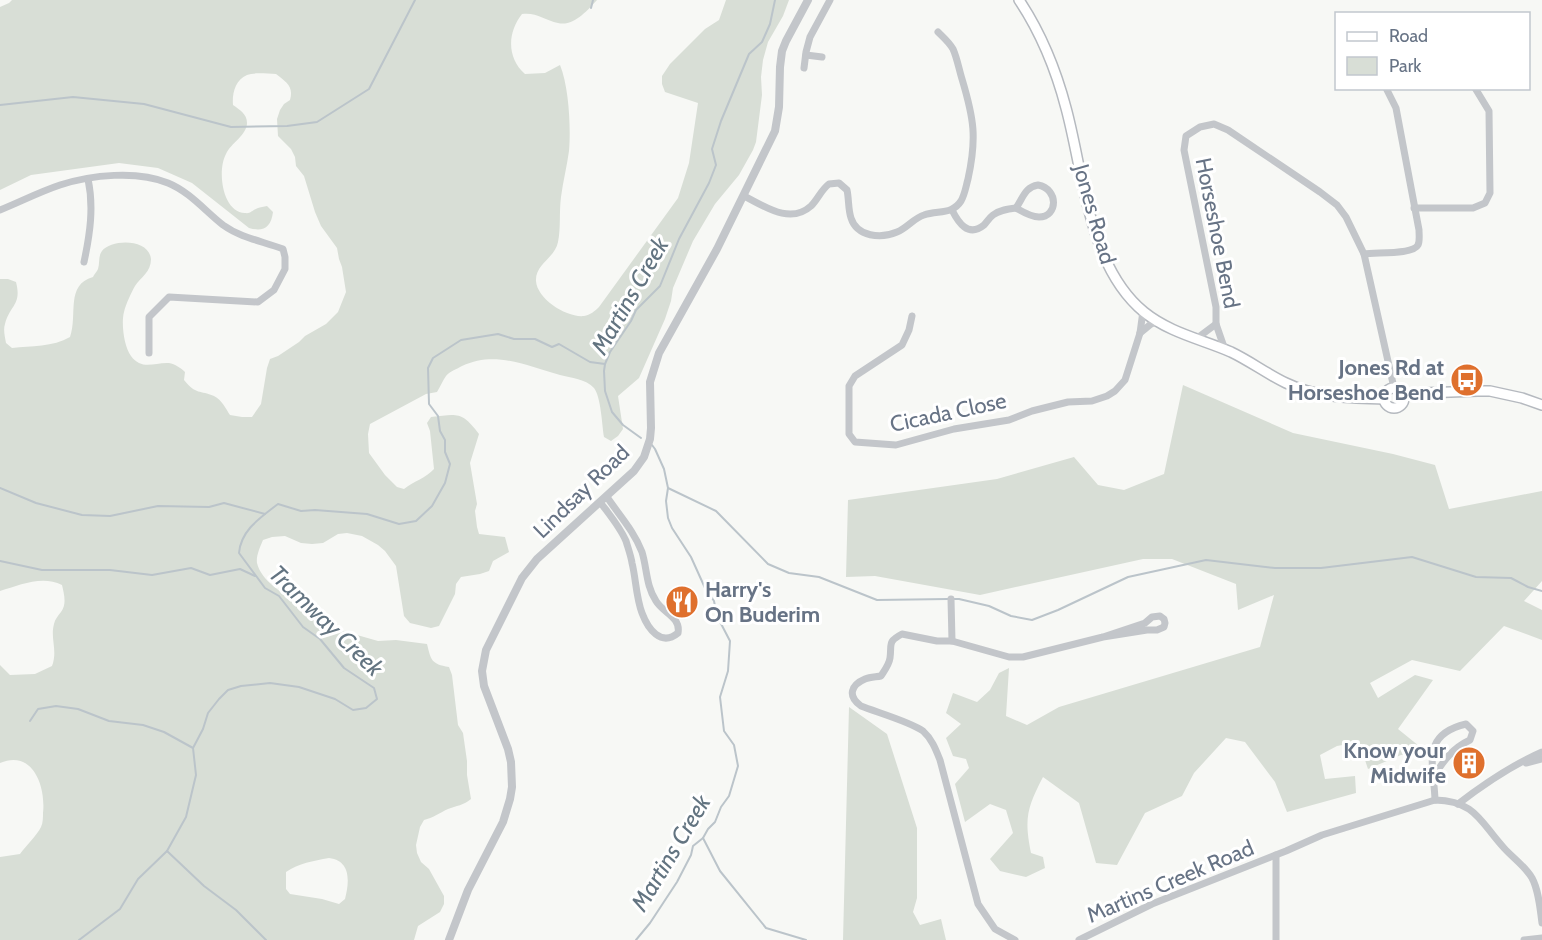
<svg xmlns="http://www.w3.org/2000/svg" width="1542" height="940" viewBox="0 0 1542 940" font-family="Cabin,sans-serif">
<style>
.green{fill:#d8ded6;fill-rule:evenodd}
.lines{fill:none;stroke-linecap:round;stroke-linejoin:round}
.stream{stroke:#bbc4ca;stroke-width:2}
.secondary-casing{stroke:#b5b9bf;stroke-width:12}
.minor{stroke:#c3c6ca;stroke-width:7}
.tertiary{stroke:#c3c6ca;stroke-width:8}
.secondary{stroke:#fff;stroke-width:9}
.labels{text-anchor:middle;stroke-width:6;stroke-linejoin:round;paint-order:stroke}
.street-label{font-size:22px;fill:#677385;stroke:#fff}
.poi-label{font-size:22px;font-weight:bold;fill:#677385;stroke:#fff;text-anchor:end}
.water-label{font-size:24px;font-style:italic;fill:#637481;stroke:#fff}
</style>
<rect width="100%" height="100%" fill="#f7f8f5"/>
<g class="green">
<path d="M12,0H597C588,10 573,27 558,23C545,20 536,12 522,14C507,33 507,58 525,74L545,73L560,65C569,87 571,128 569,151C567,166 563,181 561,197C559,212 561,228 558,242C555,258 535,264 536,281C537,299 567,318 584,316C590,315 595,311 599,307L678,198L689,163L698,103L665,92L662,84V76L670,64L705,29L719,20L726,0H789L783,16L768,42L763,60L761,77L762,95L756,142L753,150L739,175L715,204L693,241L673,288L671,301L665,319L639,378L618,396L623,429L618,436L611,441L604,437C602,425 601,397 594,388C586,379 571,378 560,375C526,366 496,350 462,366C457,369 450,371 446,376C443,380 440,387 437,392L426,394L370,424L368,434L369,453L385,475L397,487L404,489C414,481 426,478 434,469L430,431L427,423L431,417C457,414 462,411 479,434L470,463L477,504L475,511L477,527L479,534L505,537L509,552L493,561L489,571L480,574L461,577L456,584L455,594L439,626L431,628L410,623L404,616L396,566L385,551L378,545L362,536L347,533L338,534L323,543L312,544L301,543L285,536L272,537L263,540C260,547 256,556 257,563C261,581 284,594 298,603C302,605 307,607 310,611C315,616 313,619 322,625L378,641L396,640L427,644C431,660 431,664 449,667L452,675L458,725L463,733L467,761V775L471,799C464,805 456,806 448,809C439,813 433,818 424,820L420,827L416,845L417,853L421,862L429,869L444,896V904L440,912L418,926L414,940H0V857L20,854C26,846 37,835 41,827C43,823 43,817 43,813C46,787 33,749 0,763V665L10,675L35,674L52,666C58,650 50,639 54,624C55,619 58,616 61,612C67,604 64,594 62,585C42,575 20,585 0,591V279H8L16,282C22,305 10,305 5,324C3,330 5,337 6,343L12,348C31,346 53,347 70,337C78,315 65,285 93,277C94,274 97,272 98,269C100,263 98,256 102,251C111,239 149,238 151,259C151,272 141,277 135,286C131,293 126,304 124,312C121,323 124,347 131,356C142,371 155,362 169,363C175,364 181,368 185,372L184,380C196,395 200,390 214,396C222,400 226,409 230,415L242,417H252L261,404L267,368L270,359L278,356L299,342L305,336L326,324L338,312L346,292L342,267L339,259L337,248L321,226L315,212L304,176L296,166L295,157L291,149L278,136L277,119L280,110L284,104L290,100C294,86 286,82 276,74C268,74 254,72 247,75C235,80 232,94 233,105C240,110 247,114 247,123C247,135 231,143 226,154C217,170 222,212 245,213C251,214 252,210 258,208C260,207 264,207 267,206L273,212C271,228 263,232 249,228L192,183L158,168L119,163L31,175L0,190V7L9,3ZM329,858C352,861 349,883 345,899L339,904L322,899L290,894L286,889V872C299,863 313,861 329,858Z"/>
<path d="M1183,385L1293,433L1393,454L1435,465L1449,509L1542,491V581L1524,601L1542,610V640L1504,626L1460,671L1412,660L1370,683L1378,698L1415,675L1433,680L1398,729L1419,746L1415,755H1401L1368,769L1359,742L1337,746L1320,755L1325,779L1355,776L1356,793L1287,812L1275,782L1245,742L1226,738L1194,773L1182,796L1145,813L1117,865L1096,863L1079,803L1043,777C1027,808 1024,818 1031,853L1043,857L1045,868L1026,877L1000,871L990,859L1013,833L1006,810L990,804L965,822L955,784L969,768L966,759L953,756L946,738L961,724L946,713L953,693L977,702L990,690L999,673L1009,668L1006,716L1027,725L1059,707L1260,647L1274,595L1238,610L1236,584L1172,559H1143L980,595L875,576L846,577L848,500L997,479L1074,457L1098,485L1124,490L1164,474Z"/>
<path d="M849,707L887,734L917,828V898L913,912L920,925L941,919L946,940H843Z"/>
</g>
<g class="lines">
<g class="stream">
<path d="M591,8L593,0"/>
<path d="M0,105L73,97L144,104L231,127L287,126L317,122L369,89L415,0"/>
<path d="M641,438L623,425L612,412L605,391L604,371L605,364L610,352L631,321L636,310L660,286L679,239L709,183L716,165L712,149L721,121L749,54L762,42L770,24L775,0"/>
<path d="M0,488L36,503L82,515L110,516L158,506L209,507L224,503L265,514"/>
<path d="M668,488L716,511L768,564L789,573L819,577L877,600L948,599"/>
<path d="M0,561L42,570H110L152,575L191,568L210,575L240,569L255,576"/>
<path d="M954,599H959L989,606L1011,616L1032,620L1058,610L1128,577L1206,560L1275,568H1321L1412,557L1476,577L1511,578L1528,587L1542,591"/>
<path d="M30,721L38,709L56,706L78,709L109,721L143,725L164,732L193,748"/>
<path d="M703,838L720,871L766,928L806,940"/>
<path d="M167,851L204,886L236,910L266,940"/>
<path d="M79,940L120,909L138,879L167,851L186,817L196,775L193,748L203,729L208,713L219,699L228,690L241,686L270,683L299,687L335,699L353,710L366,708L377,699L374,688L344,668L320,639L303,627L279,596L265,588L239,553C241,530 260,518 278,504L301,511L315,510L367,514L399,524L416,521L432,506L445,483L450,464L445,452V440L440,431L438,416L429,404L428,368L433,358L461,340L498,334L514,339H535L552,347L559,344L590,362L605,364"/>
<path d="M636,940L650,923L677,882L691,855L693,846L703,838L708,829L715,822L721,807L729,796L738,766L734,745L724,731L720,697L728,671L730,641L717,616L714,601L705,588L691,557L672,528L668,518L666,501L668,488L664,469L655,449L652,445"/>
</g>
<defs>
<g id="secondary">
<path d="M1019,0C1041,33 1056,70 1066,108C1084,174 1088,266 1144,312C1170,333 1201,339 1231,352C1250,361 1267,374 1286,383C1317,398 1350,398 1384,399"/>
<circle cx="1394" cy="398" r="10"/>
<path d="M1404,397L1423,393L1478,391H1490L1522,398L1542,405"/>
</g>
</defs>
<use href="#secondary" class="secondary-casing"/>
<g class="minor">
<path d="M806,55L822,57"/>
<path d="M804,68L806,52L810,37L830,0"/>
<path d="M1038,185C1059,189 1058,217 1039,217C1031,217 1023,212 1016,208C1023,198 1025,187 1038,185Z"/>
<path d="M744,196C764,206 790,225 811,206C818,199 821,190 829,184L839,183L847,190C849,199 848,209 851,218C857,237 881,239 897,232C907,228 914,218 924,215C938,210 952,215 961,201C965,194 966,186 968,179C977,138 974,119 962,79C959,69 957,58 953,49C949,42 943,37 938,32"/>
<path d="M1414,208H1473L1485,203L1490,193L1489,111L1475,88"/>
<path d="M0,210C20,202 39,192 60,185C91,175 137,170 168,183C190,192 205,211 223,225C241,238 262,241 283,249L285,257V269L274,290L258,302L169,297L149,317V353"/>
<path d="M952,210C958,222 968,238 984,225C987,222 989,218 993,215C1000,210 1008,209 1016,208"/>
<path d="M1364,254C1376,252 1413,255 1418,245C1420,241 1419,235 1419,230L1396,108L1386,88"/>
<path d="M84,262C90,234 94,207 88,179"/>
<path d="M912,316L909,330L902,345L855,376L849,386V434L855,442L896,445L954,429L1009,420L1032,411L1068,402L1092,401L1107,396L1115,391L1125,380L1140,333L1143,311"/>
<path d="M1140,333L1151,324L1157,321"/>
<path d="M1196,339L1216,324"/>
<path d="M1225,350L1216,324V307L1184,150L1186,136L1200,127L1214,124L1228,130L1320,192L1337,205L1346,217L1364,254L1394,388"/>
<path d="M600,502C609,514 620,527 626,541C628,548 631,556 632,563C636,579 636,597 642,613C648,629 661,647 678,633C681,617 663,613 656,601C646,586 647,568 642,552C634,531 619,515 607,497"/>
<path d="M951,599L952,641"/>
<path d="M1526,763L1542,759"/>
<path d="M1434,776C1444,760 1453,748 1470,740L1473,731L1466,724C1420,735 1434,765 1435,800"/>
<path d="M1458,804C1484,784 1512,765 1542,752"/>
<path d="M1015,940L995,929L978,904L940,760C936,750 932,739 923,731C911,722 876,712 861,706C847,696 851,685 865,679C870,677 876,677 881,676C884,671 889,665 890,658C892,644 887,642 902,634L937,641H952L1009,657H1023L1103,637L1145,623L1152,617L1160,616L1164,619L1165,623L1164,627L1157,630H1147L1103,637"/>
<path d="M1079,940L1152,904L1286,851L1322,835L1435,800C1476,801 1480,822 1504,848C1513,858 1525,866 1532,878C1539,891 1540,909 1542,923"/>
<path d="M1276,940V855"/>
<path d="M1524,940L1542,938"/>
</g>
<path class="tertiary" d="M449,940L468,890L503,822L510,799L512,787L511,762L508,749L484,686L482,671L486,650L522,578L537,559L634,471L644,457L650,439L651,428L650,382L659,353L717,249L775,131L779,107L780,67L782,51L786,41L808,0"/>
<use href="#secondary" class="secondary"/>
</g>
<defs>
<symbol id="bus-disc" viewBox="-11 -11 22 22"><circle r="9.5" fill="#df702d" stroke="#fff"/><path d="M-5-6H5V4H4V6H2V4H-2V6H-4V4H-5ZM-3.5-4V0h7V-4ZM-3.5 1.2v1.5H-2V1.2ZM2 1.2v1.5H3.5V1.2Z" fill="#fff"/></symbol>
<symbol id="restaurant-disc" viewBox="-11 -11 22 22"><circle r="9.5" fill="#df702d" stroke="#fff"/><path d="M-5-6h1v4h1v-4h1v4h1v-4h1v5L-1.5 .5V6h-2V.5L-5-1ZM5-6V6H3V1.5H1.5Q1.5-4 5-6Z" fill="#fff"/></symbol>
<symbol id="building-disc" viewBox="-11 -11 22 22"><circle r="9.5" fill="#df702d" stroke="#fff"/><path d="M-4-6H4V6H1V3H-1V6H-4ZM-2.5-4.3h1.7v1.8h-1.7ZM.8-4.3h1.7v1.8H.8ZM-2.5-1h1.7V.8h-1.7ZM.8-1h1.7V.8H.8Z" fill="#fff"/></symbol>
</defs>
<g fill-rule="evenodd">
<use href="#bus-disc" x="1448" y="361" width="38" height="38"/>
<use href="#restaurant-disc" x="663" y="583" width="38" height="38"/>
<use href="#building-disc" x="1450" y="744" width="38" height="38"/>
</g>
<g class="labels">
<g class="street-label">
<text transform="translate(1095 214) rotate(74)" y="8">Jones Road</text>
<text transform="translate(1218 233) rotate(79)" y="8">Horseshoe Bend</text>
<text transform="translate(948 412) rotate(-12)" y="8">Cicada Close</text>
<text transform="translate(581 491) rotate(-44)" y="8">Lindsay Road</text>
<text transform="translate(1170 881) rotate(-23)" y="8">Martins Creek Road</text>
</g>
<g class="poi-label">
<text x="1444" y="375">Jones Rd at<tspan x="1444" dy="25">Horseshoe Bend</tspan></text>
<text x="705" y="597" text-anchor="start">Harry's<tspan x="705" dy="25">On Buderim</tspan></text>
<text x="1446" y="758">Know your<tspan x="1446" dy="25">Midwife</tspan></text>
</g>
<g class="water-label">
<text transform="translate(630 296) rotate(-60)" y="8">Martins Creek</text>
<text transform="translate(326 621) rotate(44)" y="8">Tramway Creek</text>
<text transform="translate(671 853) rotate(-59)" y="8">Martins Creek</text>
</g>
</g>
<rect x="1335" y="12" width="195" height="78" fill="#ffffff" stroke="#c2c7ce" stroke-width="1.5"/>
<rect x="1347" y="32" width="30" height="9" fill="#ffffff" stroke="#c2c7ce" stroke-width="1.5"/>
<text x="1389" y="42" font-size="18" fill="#677385">Road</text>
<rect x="1347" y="57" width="30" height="18" fill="#d8ded6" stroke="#c2c7ce" stroke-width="1.5"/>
<text x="1389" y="72" font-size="18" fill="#677385">Park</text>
</svg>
